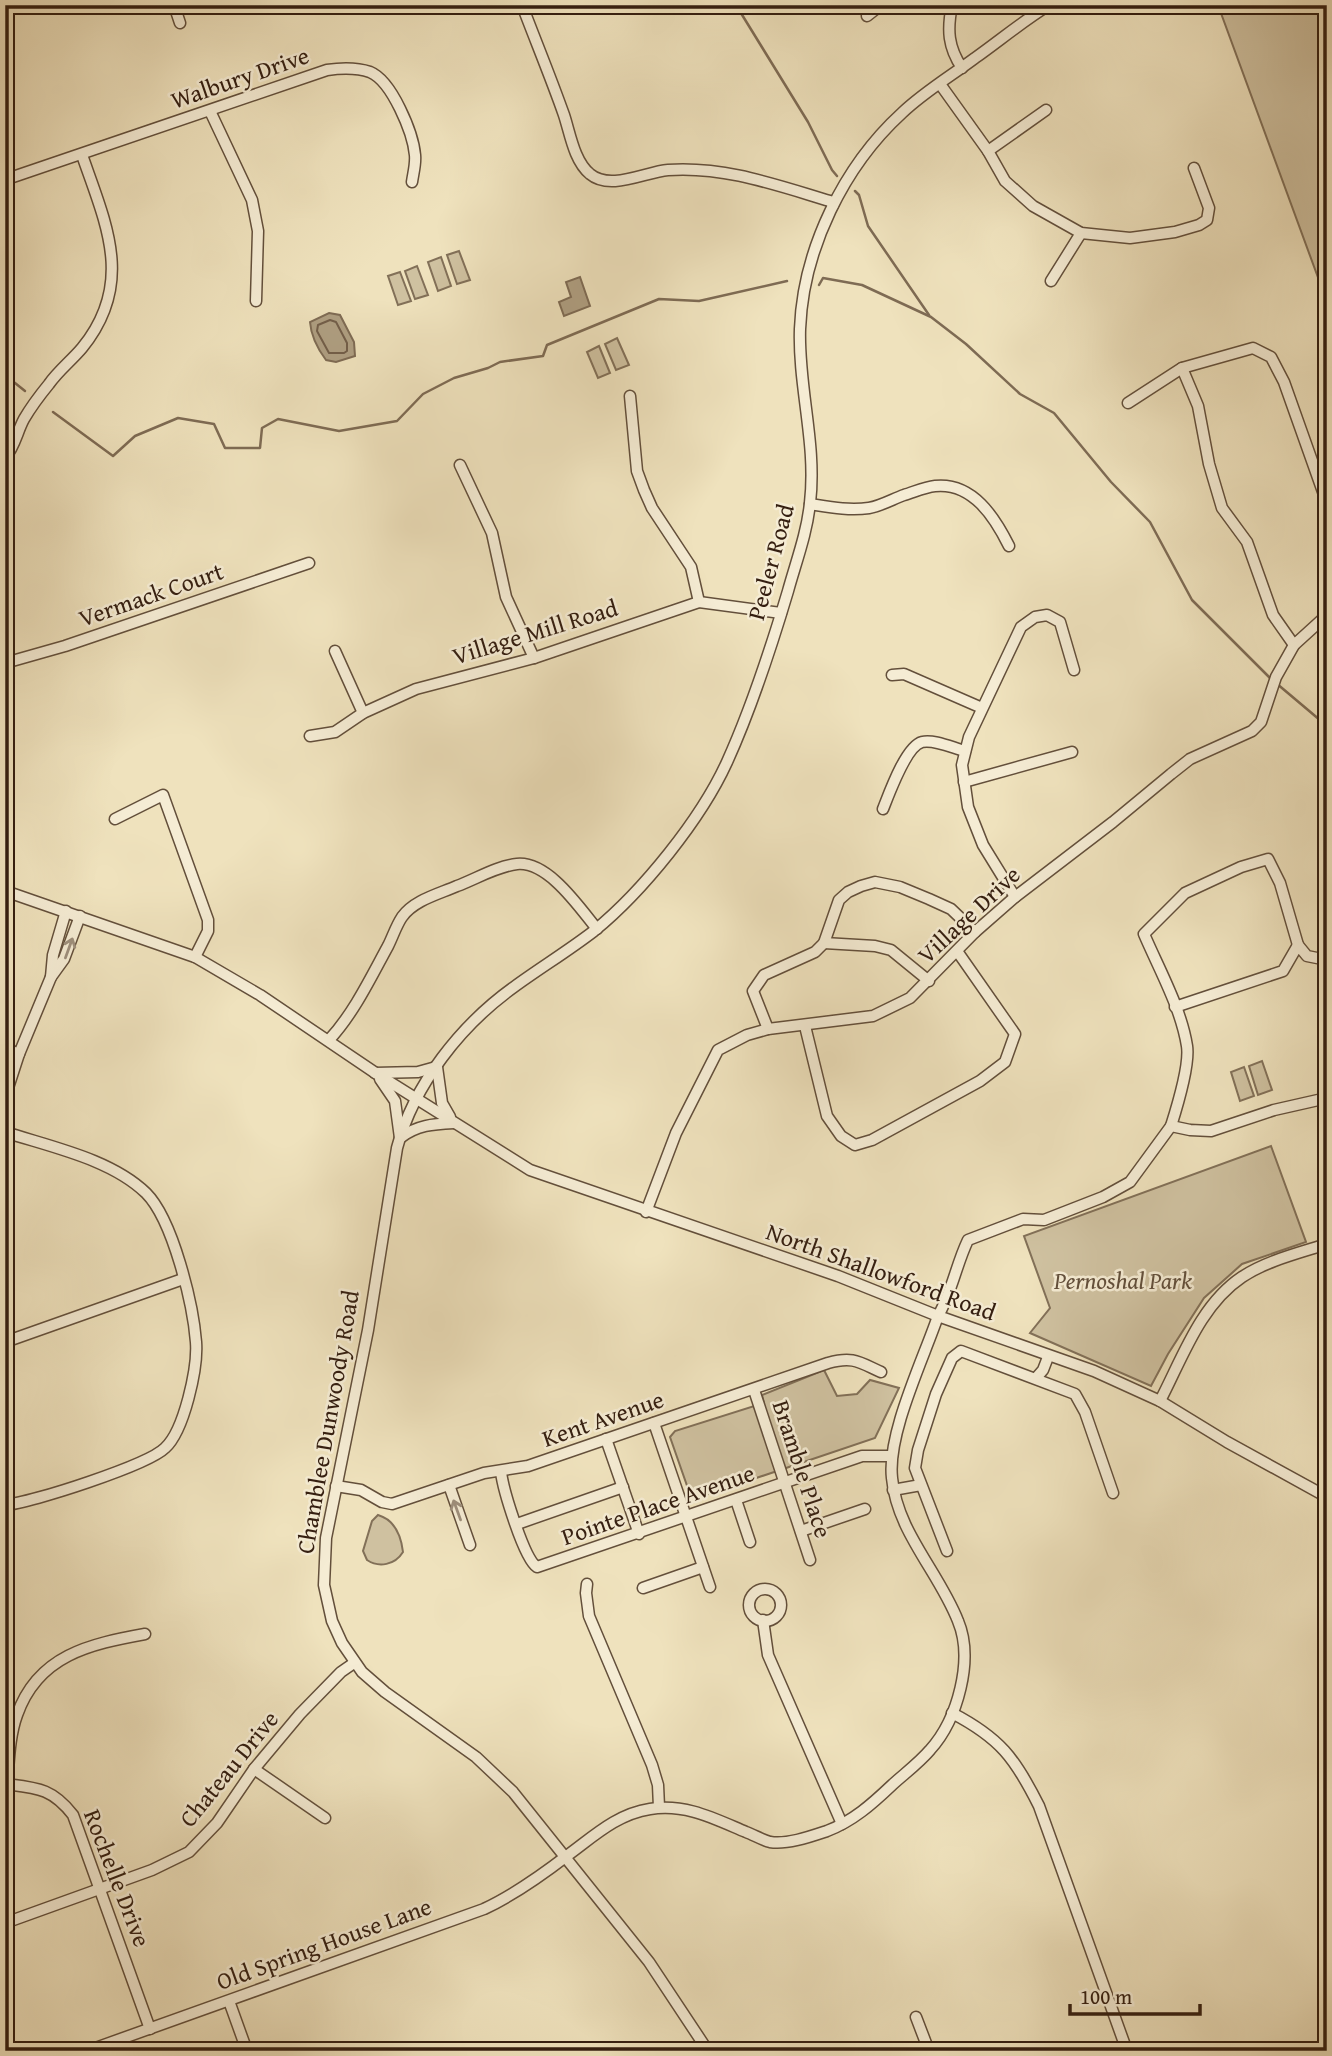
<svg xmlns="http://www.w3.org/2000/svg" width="1332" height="2056" viewBox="0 0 1332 2056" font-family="'Gentium Book Plus',serif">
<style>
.green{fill:#cfc1a0;stroke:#827058;stroke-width:2}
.water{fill:#af9f82;stroke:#7e6b54;stroke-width:2}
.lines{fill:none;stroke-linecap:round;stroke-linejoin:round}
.shore{stroke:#725e49;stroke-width:2}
.stream{stroke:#7e6b54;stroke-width:2.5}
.minor-casing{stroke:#634f3b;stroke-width:13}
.minor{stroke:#f5ecd4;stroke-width:10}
.oneway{stroke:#9e8f7c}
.labels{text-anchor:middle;stroke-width:5;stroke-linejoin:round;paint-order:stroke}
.street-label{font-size:24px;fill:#341e10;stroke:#f5ecd4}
.park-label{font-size:24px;font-style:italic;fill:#624f3b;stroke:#f5ecd4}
</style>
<rect width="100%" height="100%" fill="#efe2bd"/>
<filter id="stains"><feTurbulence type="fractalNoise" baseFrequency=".00286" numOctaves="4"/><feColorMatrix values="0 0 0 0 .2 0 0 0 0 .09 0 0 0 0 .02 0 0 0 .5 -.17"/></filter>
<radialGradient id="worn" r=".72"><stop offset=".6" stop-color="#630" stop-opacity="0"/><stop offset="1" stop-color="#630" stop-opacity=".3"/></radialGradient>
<g class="green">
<path d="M1218,5H1327V302Z"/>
<path d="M459,251L470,280L457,284L447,255Z"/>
<path d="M441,257L451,286L438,291L428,262Z"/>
<path d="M417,266L428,295L415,299L405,271Z"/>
<path d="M400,272L411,301L398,305L388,276Z"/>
<path d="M617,338L629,365L616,370L605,344Z"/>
<path d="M599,346L610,373L598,378L587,352Z"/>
<path d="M1262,1061L1272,1090L1258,1095L1249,1066Z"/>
<path d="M1244,1067L1254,1096L1240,1101L1231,1072Z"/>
<path d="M1271,1146L1306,1242L1242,1264L1204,1298L1168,1354L1151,1386L1030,1333L1050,1308L1024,1236Z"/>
<path d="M824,1370L837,1396L857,1394L870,1380L899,1388L875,1438L694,1499L691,1497L670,1437L675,1431L764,1403L762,1395Z"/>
<path d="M378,1515C395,1520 401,1535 403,1552C395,1565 379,1568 367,1560L363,1551L372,1521Z"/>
</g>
<g class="water">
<path d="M580,277L590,306L564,316L559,302L571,297L566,282Z"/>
<path d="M329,313L340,315L354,342L355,356L336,362L326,360C317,348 311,336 310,322Z"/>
</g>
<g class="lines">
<path class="shore" d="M330,320L336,322L347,343V351L344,353H329L317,331L318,325Z"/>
<g class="stream">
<path d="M736,5L808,122L832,170L837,176"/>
<path d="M855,191L859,195L868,226L929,315"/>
<path d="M819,285L823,278L862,285L931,317L966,344L1020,394L1054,413L1111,482L1150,522L1192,600L1271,679"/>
<path d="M5,375L25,391"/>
<path d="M53,412L113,456L135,436L178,418L214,424L225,448H260L262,428L278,419L339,431L397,421L423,394L454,378L488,368L500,362L543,356L547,345L659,299L699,301L787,281"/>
<path d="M1276,683L1327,726"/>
</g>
<defs>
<g id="minor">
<path d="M174,5L180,23"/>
<path d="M522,5C536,42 551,78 564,115C570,133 574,161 590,174C610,191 645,172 668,170C724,166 776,185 830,201L833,205"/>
<path d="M952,5C947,30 948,47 962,68"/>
<path d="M867,16L881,5"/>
<path d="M940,84L988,151L1005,181L1033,206L1081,233L1130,238L1175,232L1199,225L1207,220L1209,208L1194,168"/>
<path d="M210,111L252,200L258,231L256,301"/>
<path d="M988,151L1046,110"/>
<path d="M7,179L327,70C341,68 355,67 370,72C392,81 413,133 415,155C416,164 413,174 412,182"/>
<path d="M1051,281L1081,233"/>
<path d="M1182,368L1198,406L1209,464L1222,508L1247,542L1273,615L1294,645"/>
<path d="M630,396L637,471L644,490L652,508L691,567L699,602"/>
<path d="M1128,403L1182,368L1253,348L1271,357L1284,382L1327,503"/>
<path d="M5,458C15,446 17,432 24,419C31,407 40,395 49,384C58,371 71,361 82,348C135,283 106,224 82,155"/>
<path d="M460,465L492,533L506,597L534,658"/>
<path d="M810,504C829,507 849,511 869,508C881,506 893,499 904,495C914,492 925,487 935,486C973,482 995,518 1009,546"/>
<path d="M335,651L363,713"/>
<path d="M5,663L65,646L309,563"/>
<path d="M892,675L904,674L982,708"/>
<path d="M310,736L335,732L363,713L416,689L534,658L699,602L781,613"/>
<path d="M964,782L1072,752"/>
<path d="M883,809C889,794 906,746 922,742C934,739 953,748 965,751"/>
<path d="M115,819L163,795L208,920V931L195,957"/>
<path d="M5,891L195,957L260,995L377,1074L530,1170L838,1276L938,1316L1094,1371L1160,1401L1227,1442L1327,1497"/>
<path d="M1015,897L983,845L968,807L962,765L969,737L1021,627L1035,617L1047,615L1060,622L1074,670"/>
<path d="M824,943L875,946L891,950L929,981"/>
<path d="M51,977L53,955L66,911"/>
<path d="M1175,1007L1283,971L1298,945L1307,956L1327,960"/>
<path d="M805,1026L827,1116L841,1136L855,1145L872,1140L980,1081L1005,1062L1015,1034L957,951"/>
<path d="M768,1029L753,991L764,975L815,952L824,943L839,900L848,892L861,886L875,882L900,887L929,899L951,909L975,932"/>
<path d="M329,1040C354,1013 371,977 388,946C393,936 396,926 402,917C414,900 439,894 457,886C476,879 497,866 517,864C548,861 579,907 597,929"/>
<path d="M5,1048L19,1054"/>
<path d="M437,1067L442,1103L450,1117"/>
<path d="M375,1073L418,1072L436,1067"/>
<path d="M380,1079L395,1101L400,1138C417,1125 433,1124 454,1123"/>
<path d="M5,1097L19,1054L51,977L64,959L80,916"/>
<path d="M1171,1126C1177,1107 1190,1065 1187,1046C1181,1008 1159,969 1144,934L1185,893L1241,867L1268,859L1280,883L1298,945"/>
<path d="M5,1132C51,1147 111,1159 146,1193C173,1220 193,1304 196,1342C198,1368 184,1431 165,1448C148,1465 31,1503 5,1505"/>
<path d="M646,1212L676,1133L718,1050L747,1035L768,1029L873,1016L910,998L975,932L1015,897L1113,822L1171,774L1190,759L1252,731L1261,722L1276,677L1294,645L1327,615"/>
<path d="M5,1342L183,1279"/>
<path d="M1036,1378L1043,1370L1048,1357"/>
<path d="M754,1390L810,1560"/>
<path d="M1160,1401C1182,1359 1200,1305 1242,1277C1266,1261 1299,1253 1327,1244"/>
<path d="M654,1423L710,1587"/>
<path d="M606,1439L639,1534"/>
<path d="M501,1472C503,1489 524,1559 537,1567L862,1456H892"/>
<path d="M449,1485L470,1545"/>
<path d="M336,1486L361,1490L382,1502L392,1504L484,1473L528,1466L828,1363C853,1356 859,1362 881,1372"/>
<path d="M893,1490L921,1485"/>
<path d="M736,1500L750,1542"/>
<path d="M517,1524L623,1487"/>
<path d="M801,1531L865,1509"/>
<path d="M947,1551L915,1468L918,1450L936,1394L952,1358L961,1351L1075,1394L1085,1412L1113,1493"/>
<path d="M587,1584L586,1593L589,1616L652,1765L658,1785L659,1807"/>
<path d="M643,1588L703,1567"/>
<circle cx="765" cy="1605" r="16"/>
<path d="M763,1620L768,1655L842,1824"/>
<path d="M952,1713C1000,1738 1015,1758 1039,1806L1127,2051"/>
<path d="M254,1769L325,1818"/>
<path d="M5,1784C37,1788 52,1788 73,1815L150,2029"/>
<path d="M7,1784C9,1762 9,1737 17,1715C38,1655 90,1644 145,1634"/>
<path d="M5,1923L152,1870L189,1852L217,1823L254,1769L300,1714L341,1672L354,1663"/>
<path d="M229,2001L247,2051"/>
<path d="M916,2017L929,2051"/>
<path d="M87,2051L484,1909C514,1895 542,1875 568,1855C594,1836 617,1814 650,1809C685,1803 715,1819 746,1832C754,1835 762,1840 770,1842C787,1845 812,1836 827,1831C853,1821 872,1804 892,1785C904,1774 919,1763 930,1750C958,1719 974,1659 958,1621C939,1572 897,1532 892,1478C887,1434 923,1360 938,1316C952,1292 956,1265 968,1240L1023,1219L1044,1220L1103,1197L1130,1182L1171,1126L1190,1130L1211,1131L1274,1110L1327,1098"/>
<path d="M708,2051L649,1962L513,1792L476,1757L385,1692L362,1672L342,1643L332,1621L324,1585L326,1538L368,1330L397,1148C414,1084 461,1025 514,987C540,968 568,951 594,931C643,891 701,819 727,762C752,707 771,648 788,591C796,562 807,533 810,503C817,444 798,387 800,329C803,249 844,166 902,113C924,92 951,76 975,58C999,41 1023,21 1049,5"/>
</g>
</defs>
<use href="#minor" class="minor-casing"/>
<use href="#minor" class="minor"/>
</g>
<defs><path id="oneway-shaft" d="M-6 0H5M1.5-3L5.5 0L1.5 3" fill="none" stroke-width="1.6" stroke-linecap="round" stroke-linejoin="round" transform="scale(1.75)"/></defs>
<g class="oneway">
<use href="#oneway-shaft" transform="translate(69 948) rotate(-70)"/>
<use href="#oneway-shaft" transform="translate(457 1510) rotate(-110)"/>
</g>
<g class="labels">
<g class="street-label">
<text transform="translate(240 78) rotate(-19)" y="8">Walbury Drive</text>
<text transform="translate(771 562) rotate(-75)" y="8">Peeler Road</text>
<text transform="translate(151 595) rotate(-19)" y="8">Vermack Court</text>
<text transform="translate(535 632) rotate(-17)" y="8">Village Mill Road</text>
<text transform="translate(969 915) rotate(-43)" y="8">Village Drive</text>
<text transform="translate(881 1272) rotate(20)" y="8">North Shallowford Road</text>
<text transform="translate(603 1419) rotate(-19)" y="8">Kent Avenue</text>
<text transform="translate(328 1422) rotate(-80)" y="8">Chamblee Dunwoody Road</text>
<text transform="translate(802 1469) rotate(72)" y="8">Bramble Place</text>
<text transform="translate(658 1505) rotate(-19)" y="8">Pointe Place Avenue</text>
<text transform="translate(229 1769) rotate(-51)" y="8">Chateau Drive</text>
<text transform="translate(117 1878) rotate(69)" y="8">Rochelle Drive</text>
<text transform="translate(324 1944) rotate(-20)" y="8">Old Spring House Lane</text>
</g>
<g class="park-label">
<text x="1123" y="1289">Pernoshal Park</text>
</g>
</g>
<rect width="1332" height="2056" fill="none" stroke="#efe2bd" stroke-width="28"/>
<rect x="7" y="7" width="1318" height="2042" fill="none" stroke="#341e10" stroke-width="3.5"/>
<rect x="14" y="14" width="1304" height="2028" fill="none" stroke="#341e10" stroke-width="2"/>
<path d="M1070 2004v10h130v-10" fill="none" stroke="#341e10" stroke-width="3.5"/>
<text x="1080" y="2004" font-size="21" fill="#341e10" stroke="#f5ecd4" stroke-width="5" paint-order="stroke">100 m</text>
<rect width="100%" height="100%" filter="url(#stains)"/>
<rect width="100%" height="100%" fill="url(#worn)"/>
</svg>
